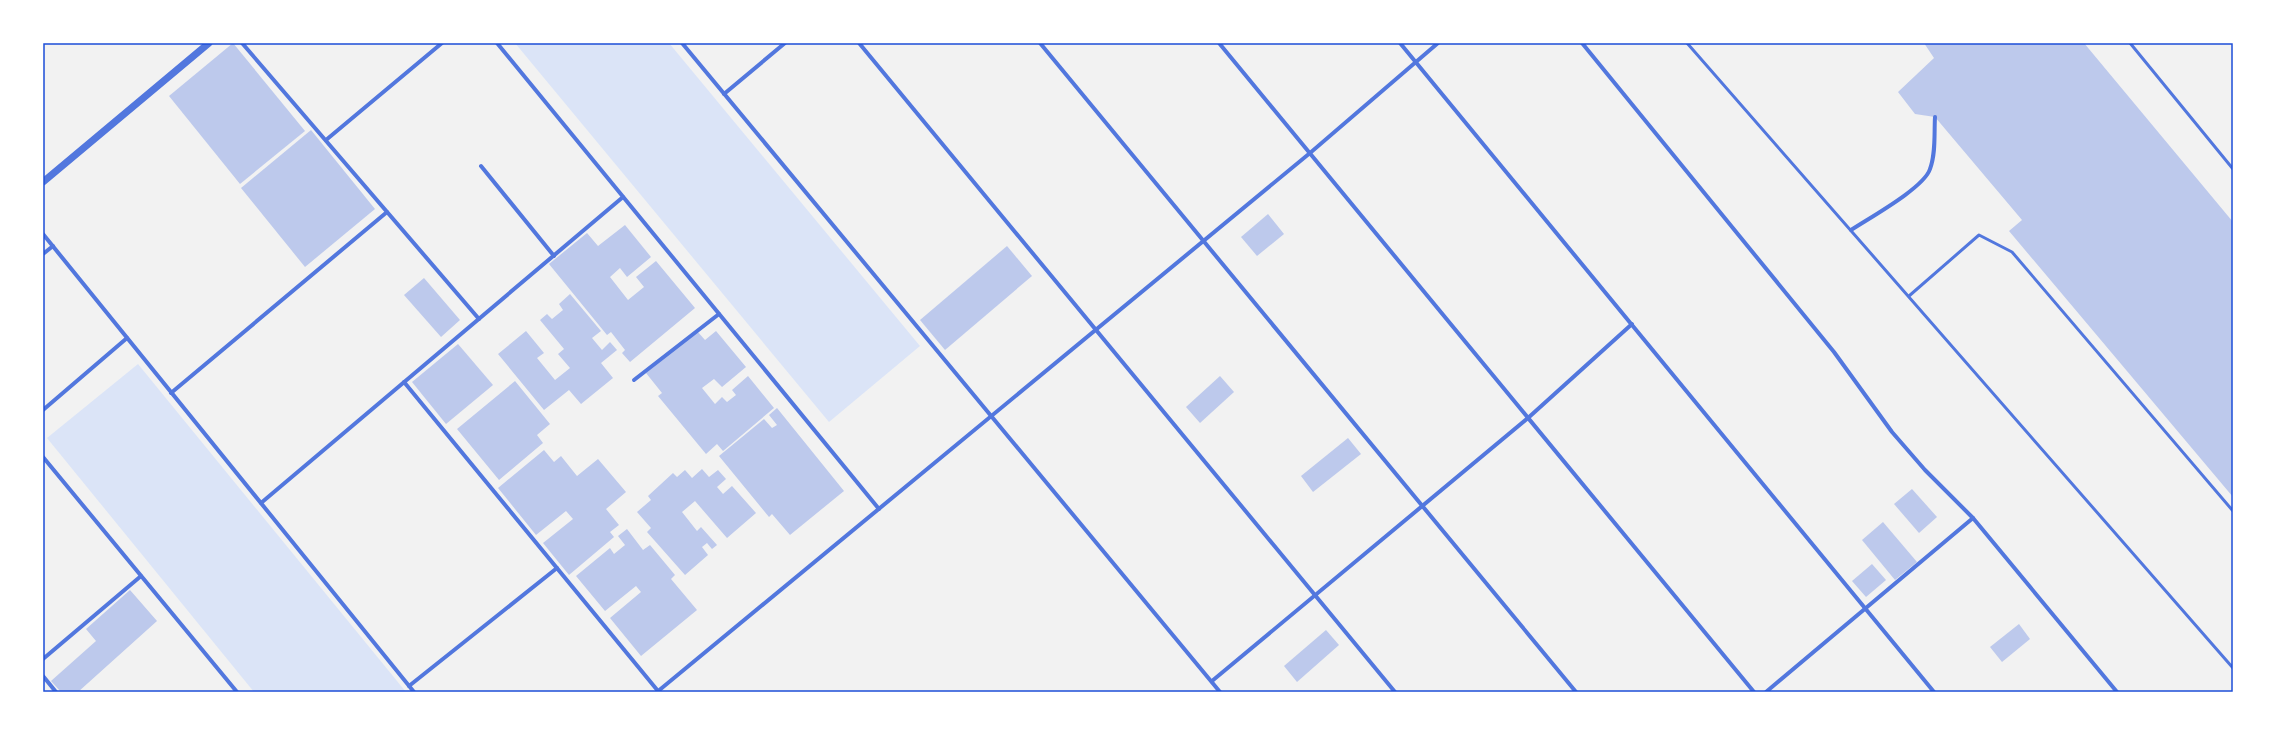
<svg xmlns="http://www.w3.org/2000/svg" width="2276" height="735" viewBox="0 0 2276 735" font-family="'Varela Round',sans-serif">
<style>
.green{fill:#dbe4f7}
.building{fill:#bdc9ec}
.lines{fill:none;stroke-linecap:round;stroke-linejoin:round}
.service{stroke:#5277de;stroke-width:3}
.minor{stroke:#5277de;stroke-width:4}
.tertiary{stroke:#5277de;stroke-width:7}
.neatline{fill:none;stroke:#1d4ed8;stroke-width:1.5}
</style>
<rect width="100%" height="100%" fill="#f2f2f2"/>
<g class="green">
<path d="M515,43H669L920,346L829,422Z"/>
<path d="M138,364L406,692H254L47,438Z"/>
</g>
<g class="building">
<path d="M233,43L305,131L240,184L169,96Z"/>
<path d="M1924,43H2084L2233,222V497L2009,231L2022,220L1935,117L1915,114L1898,92L1934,58Z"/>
<path d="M311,130L375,209L305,267L241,188Z"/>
<path d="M1268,214L1284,234L1257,256L1241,237Z"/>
<path d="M625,225L651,257L627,277L620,268L610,277L628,300L644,287L636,277L656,261L695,308L630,362L622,353L625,350L611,332L607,335L549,264L587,233L598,246Z"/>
<path d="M1007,246L1032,276L945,350L920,320Z"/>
<path d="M424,278L460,320L441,337L404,295Z"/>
<path d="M570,294L601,331L592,338L602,350L610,342L617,350L601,363L613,378L581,404L569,390L544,410L498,354L526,331L544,353L537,358L555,380L570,368L558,354L564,349L540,320L547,314L552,319L563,310L559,304Z"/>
<path d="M697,331L705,340L716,331L746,367L722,387L714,379L702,388L715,404L722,397L727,402L736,395L732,390L748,376L774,408L723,451L717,444L706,454L658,396L662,393L646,373Z"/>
<path d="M458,344L493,385L446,424L412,382Z"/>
<path d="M1220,376L1234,392L1200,423L1186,407Z"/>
<path d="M515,381L550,424L537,435L543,443L499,480L457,429Z"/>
<path d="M777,408L844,491L790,535L772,514L769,517L719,456L764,419L772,428L777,425L769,415Z"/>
<path d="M1348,438L1361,454L1313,492L1301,476Z"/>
<path d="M544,450L554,462L561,456L577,476L598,459L626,492L606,509L619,525L610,532L614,537L569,575L543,543L573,519L566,511L536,535L498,488Z"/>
<path d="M702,469L709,477L718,470L726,479L717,487L723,494L732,486L756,513L727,538L695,501L682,512L697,531L701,527L717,545L712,549L707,543L702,547L708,555L685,575L647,532L651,528L637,512L651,500L648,496L673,473L677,477L685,470L692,478Z"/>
<path d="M1912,489L1937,517L1919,533L1894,504Z"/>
<path d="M1883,522L1917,562L1895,580L1862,540Z"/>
<path d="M627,529L643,550L650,545L675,575L671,579L697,610L641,656L610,618L641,592L636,586L605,611L576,576L610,548L614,554L625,545L618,536Z"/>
<path d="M1872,564L1886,580L1866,597L1852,581Z"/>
<path d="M130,590L157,621L78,692H61L51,681L96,641L86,629Z"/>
<path d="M2019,624L2030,639L2002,662L1990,647Z"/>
<path d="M1326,630L1339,645L1297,682L1284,666Z"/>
</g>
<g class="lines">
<g class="service">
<path d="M1687,43L2233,668"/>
<path d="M2130,43L2233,169"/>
<path d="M1909,296L1979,235L2012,252L2233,511"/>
</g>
<g class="minor">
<path d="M242,43L479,319"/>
<path d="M497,43L879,509"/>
<path d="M682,43L1220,692"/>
<path d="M859,43L1395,692"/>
<path d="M1040,43L1576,692"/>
<path d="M1219,43L1754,692"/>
<path d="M1400,43L1934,692"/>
<path d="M1582,43L1834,352L1892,432L1925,470L1973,518L2117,692"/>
<path d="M724,94L785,43"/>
<path d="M326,140L442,43"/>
<path d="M481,166L554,256"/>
<path d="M1851,230C1869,218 1924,188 1930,169C1936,153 1934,134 1935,117"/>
<path d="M43,234L414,692"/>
<path d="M43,254L53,246"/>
<path d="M634,380L719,314"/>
<path d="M404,382L658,691"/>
<path d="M171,393L387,212"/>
<path d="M43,410L127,338"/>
<path d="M43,457L237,692"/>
<path d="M261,503L623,197"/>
<path d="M43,659L141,576"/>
<path d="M43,676L56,692"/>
<path d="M1212,681L1528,418L1632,324"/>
<path d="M409,686L557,568"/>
<path d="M657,692L1310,153L1438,43"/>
<path d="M1766,692L1973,518"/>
</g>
<path class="tertiary" d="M43,182L209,43"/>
</g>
<rect width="2276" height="735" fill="none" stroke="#ffffff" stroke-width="88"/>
<rect x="44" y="44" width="2188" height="647" class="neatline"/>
</svg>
